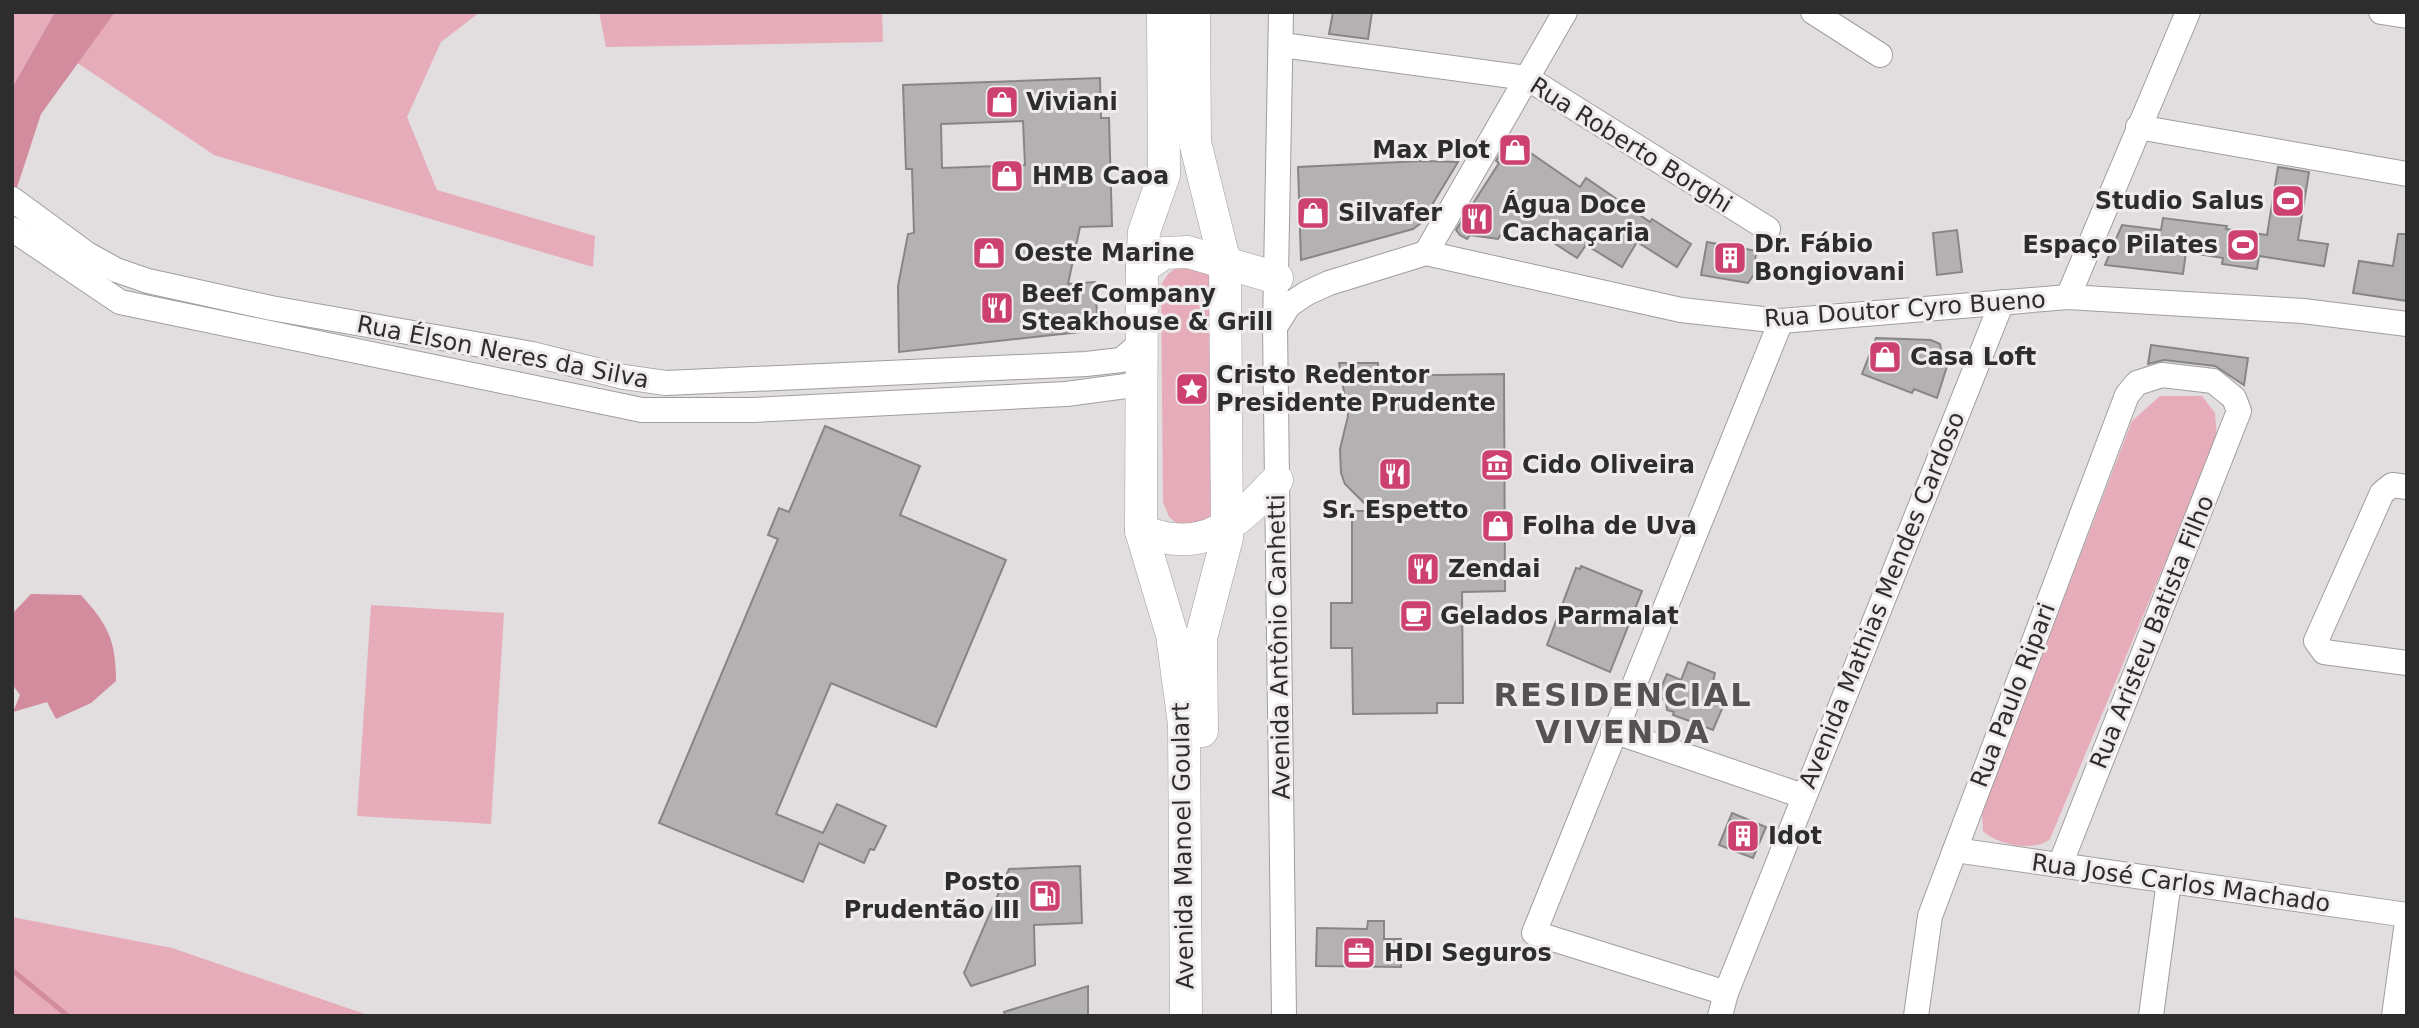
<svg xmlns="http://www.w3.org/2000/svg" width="2419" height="1028" viewBox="0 0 2419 1028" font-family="'DejaVu Sans',sans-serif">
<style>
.green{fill:#e7acba}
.water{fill:#d38c9e}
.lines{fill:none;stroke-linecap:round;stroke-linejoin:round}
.stream{stroke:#d38c9e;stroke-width:5}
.building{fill:#b4b1b2;stroke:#888585;stroke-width:2;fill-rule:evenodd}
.minor-casing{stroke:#a09d9d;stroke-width:26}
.major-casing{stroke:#a09d9d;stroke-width:33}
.minor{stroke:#fff;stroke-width:24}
.major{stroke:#fff;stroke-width:32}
.labels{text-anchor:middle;stroke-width:6;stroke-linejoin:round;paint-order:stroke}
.poi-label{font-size:24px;font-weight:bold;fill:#2e2d2d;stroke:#efebec;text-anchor:start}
.street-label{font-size:24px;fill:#2e2d2d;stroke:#efebec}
.district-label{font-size:32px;font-weight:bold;letter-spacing:2px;fill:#555252;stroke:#efebec}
</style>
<rect width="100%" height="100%" fill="#e2dedf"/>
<g class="green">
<path d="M12,12H55L12,88Z"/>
<path d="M115,12H480L441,42L407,117L437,190L595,236L593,267L214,155L76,62Z"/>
<path d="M599,12H882L883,42L606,47Z"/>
<path d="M1181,264L1211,273L1212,513L1207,521L1181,527L1169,517L1163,502L1161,285L1168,274Z"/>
<path d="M2160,396H2202L2215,413L2217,438L2050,839C2034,853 1996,844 1983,831L1982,812L2132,421Z"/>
<path d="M371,605L504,613L491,824L357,816Z"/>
<path d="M12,917L172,948L371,1016H12Z"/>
</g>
<g class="water">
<path d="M55,12H115L41,114L12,203V88Z"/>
<path d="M31,594L81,595C108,625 116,640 116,681L91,703L56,719L47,702L13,712L20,695L12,684V614Z"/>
</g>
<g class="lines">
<path class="stream" d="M12,970L68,1016"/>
</g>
<g class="building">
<path d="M1333,12H1372L1368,39L1329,34Z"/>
<path d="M1100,78L1101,118H1109L1112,226L1080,227L1068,284L1095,282L1098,330L899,352L898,286L908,234L914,233L912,169H906L903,85ZM1023,121L1025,165L942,168L941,124Z"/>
<path d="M1509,138L1580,187L1586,178L1650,222L1652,219L1691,244L1677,267L1637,242L1622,267L1586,245L1577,258L1546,238L1536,234L1533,239L1508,222L1498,239L1470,235L1467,239L1460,235L1456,230L1499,163L1496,161Z"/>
<path d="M1422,161L1458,162L1421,223L1413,229L1301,260L1298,167Z"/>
<path d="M2278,167L2309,172L2298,240L2328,244L2324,266L2259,256L2257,269L2222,264L2223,258L2186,252L2183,274L2105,265L2122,225L2161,230L2163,218L2227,226L2226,229L2267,235Z"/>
<path d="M1957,230L1962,272L1937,275L1933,233Z"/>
<path d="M2398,234H2407V301L2353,293L2359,261L2393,266Z"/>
<path d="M1707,242L1757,251L1754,264L1759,267L1748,283L1701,275Z"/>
<path d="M1876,338L1931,340L1940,344L1943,361L1948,363L1937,398L1914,389L1912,393L1862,374Z"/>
<path d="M2151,345L2248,358L2244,385L2215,366L2164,360L2148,364Z"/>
<path d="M1339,363H1378V376L1504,374L1505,591L1462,592L1463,703H1437V713L1353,714L1352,648H1331V603H1352V511H1372L1345,484L1341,473L1340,449L1348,416Z"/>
<path d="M825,426L920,466L900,515L1006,560L936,727L831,683L776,814L823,833L837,804L886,826L874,850L870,849L864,863L819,843L803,882L659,823L778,539L768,535L779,508L789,512Z"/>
<path d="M1581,566L1642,591L1610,672L1547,645L1576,568L1580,569Z"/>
<path d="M1688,662L1715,673L1711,691L1727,697L1713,730L1673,715L1674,712L1667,710L1666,700L1657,697L1667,674L1681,680Z"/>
<path d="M1732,813L1766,827L1753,858L1719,845Z"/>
<path d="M1080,866L1082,923L1034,925L1035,965L971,986L964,973L1009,869Z"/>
<path d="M1368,921H1384V939H1401V967L1316,966L1317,928L1367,929Z"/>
<path d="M1088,986V1016H1005L1004,1012Z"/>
</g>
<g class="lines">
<defs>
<g id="minor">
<path d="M1281,12L1275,327L1284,1016"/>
<path d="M1813,12L1880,55"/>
<path d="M2381,12L2407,16"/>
<path d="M1282,45L1527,78L1768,229"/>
<path d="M2138,127L2407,174"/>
<path d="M12,199L87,254L116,270L148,281L271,308L532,354L624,377L666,383L1086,364L1121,360L1142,342"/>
<path d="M12,229L120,302L642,410H753L1066,394L1141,384"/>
<path d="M1426,253L1565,12"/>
<path d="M2068,297L2188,12"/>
<path d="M1275,327L1289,305L1307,293L1329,283L1426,253L1681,310L1781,321L2068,297L2303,311L2407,324"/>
<path d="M2407,487L2392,485L2382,493L2316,641L2324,652L2407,663"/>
<path d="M1613,731L1803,796"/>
<path d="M1955,850L2407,915"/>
<path d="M1726,993L1534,933L1781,321"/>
<path d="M1720,1016L1726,993L2002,302"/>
<path d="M1916,1016L1930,916L2127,395L2137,383L2162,375L2213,381L2234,398L2239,411L2060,865"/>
<path d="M2151,1016L2169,881"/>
<path d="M2394,1016L2407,922"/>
</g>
<g id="major">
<path d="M1163,12L1164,175L1144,232L1142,268L1141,531L1172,635L1184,724L1186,1016"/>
<path d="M1194,12L1195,142L1225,263L1227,538L1201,638L1202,731"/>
<path d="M1142,268L1164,253L1188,252L1277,278"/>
<path d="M1141,531C1205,555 1235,525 1277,480"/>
</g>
</defs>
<use href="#minor" class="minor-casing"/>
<use href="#major" class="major-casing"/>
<use href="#minor" class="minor"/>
<use href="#major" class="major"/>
</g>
<defs>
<symbol id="shop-square" viewBox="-11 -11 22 22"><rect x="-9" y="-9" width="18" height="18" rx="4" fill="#cd4172" stroke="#efebec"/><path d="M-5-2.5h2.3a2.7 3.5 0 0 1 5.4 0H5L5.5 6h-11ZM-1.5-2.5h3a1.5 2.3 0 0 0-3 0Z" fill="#fff"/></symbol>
<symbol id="stadium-square" viewBox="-11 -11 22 22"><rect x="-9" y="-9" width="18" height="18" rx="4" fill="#cd4172" stroke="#efebec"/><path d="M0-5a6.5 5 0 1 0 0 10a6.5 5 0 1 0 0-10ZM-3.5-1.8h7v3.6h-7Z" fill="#fff"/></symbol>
<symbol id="restaurant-square" viewBox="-11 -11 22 22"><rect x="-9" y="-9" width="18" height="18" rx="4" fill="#cd4172" stroke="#efebec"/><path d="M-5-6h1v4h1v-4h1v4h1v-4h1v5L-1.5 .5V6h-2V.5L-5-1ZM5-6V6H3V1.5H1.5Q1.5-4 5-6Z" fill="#fff"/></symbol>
<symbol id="building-square" viewBox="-11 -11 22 22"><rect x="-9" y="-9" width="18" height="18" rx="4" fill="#cd4172" stroke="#efebec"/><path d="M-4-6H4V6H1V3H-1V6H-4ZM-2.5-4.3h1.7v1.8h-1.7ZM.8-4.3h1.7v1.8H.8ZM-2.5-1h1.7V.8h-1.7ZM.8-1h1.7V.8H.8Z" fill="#fff"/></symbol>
<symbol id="sight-square" viewBox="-11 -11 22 22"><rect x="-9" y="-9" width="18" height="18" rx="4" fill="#cd4172" stroke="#efebec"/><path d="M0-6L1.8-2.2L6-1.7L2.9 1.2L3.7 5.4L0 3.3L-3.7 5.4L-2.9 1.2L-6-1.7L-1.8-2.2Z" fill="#fff"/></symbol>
<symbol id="museum-square" viewBox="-11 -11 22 22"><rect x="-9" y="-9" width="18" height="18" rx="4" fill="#cd4172" stroke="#efebec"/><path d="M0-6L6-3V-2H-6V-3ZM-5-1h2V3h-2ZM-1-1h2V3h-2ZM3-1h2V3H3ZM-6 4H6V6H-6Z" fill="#fff"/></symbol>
<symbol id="cafe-square" viewBox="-11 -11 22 22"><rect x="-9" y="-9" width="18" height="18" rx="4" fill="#cd4172" stroke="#efebec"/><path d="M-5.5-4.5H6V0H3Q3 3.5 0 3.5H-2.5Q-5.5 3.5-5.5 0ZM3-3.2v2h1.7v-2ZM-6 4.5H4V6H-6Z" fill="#fff"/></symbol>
<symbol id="fuel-square" viewBox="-11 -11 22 22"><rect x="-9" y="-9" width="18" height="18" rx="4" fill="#cd4172" stroke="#efebec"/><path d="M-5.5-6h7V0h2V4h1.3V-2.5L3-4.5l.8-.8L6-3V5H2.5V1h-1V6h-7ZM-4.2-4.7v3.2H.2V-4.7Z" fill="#fff"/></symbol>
<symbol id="office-square" viewBox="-11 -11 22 22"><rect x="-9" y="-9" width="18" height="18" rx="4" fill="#cd4172" stroke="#efebec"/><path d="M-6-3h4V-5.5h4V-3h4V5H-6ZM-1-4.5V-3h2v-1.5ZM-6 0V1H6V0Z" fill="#fff"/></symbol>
</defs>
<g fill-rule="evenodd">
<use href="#shop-square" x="983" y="83" width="38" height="38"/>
<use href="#shop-square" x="1496" y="131" width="38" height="38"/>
<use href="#shop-square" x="988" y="157" width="38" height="38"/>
<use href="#stadium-square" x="2269" y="182" width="38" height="38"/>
<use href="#shop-square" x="1294" y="194" width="38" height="38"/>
<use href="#restaurant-square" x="1458" y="200" width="38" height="38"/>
<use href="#stadium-square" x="2224" y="226" width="38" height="38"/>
<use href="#shop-square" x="970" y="234" width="38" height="38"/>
<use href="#building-square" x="1711" y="239" width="38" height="38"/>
<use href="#restaurant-square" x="978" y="289" width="38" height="38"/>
<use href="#shop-square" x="1866" y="338" width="38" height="38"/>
<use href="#sight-square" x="1173" y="370" width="38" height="38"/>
<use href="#museum-square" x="1478" y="446" width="38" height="38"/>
<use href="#restaurant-square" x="1376" y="455" width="38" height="38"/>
<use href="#shop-square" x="1479" y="507" width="38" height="38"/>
<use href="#restaurant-square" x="1404" y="550" width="38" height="38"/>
<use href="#cafe-square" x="1397" y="597" width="38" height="38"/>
<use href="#building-square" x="1724" y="817" width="38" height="38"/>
<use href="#fuel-square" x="1026" y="877" width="38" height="38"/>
<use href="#office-square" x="1340" y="934" width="38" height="38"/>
</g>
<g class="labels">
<g class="poi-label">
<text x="1026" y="110">Viviani</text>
<text x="1490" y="158" text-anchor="end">Max Plot</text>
<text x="1032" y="184">HMB Caoa</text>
<text x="2264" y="209" text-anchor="end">Studio Salus</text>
<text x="1502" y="213">Água Doce<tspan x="1502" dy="28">Cachaçaria</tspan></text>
<text x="1338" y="221">Silvafer</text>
<text x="1754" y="252">Dr. Fábio<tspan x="1754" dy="28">Bongiovani</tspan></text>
<text x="2218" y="253" text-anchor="end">Espaço Pilates</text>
<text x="1014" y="261">Oeste Marine</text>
<text x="1021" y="302">Beef Company<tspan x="1021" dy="28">Steakhouse &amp; Grill</tspan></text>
<text x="1910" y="365">Casa Loft</text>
<text x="1216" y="383">Cristo Redentor<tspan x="1216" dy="28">Presidente Prudente</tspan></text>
<text x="1522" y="473">Cido Oliveira</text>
<text x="1395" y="518" text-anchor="middle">Sr. Espetto</text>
<text x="1522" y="534">Folha de Uva</text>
<text x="1448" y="577">Zendai</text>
<text x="1440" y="624">Gelados Parmalat</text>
<text x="1768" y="844">Idot</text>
<text x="1020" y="890" text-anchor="end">Posto<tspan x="1020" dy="28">Prudentão III</tspan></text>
<text x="1384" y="961">HDI Seguros</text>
</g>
<g class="street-label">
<text transform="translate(1631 145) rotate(32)" y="8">Rua Roberto Borghi</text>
<text transform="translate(1905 309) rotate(-4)" y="8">Rua Doutor Cyro Bueno</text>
<text transform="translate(503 352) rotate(11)" y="8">Rua Élson Neres da Silva</text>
<text transform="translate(1882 600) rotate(-68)" y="8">Avenida Mathias Mendes Cardoso</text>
<text transform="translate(2152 632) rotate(-68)" y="8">Rua Aristeu Batista Filho</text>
<text transform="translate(1279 647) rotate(-91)" y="8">Avenida Antônio Canhetti</text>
<text transform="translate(2013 695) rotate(-69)" y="8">Rua Paulo Ripari</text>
<text transform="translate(1183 846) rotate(-91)" y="8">Avenida Manoel Goulart</text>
<text transform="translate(2181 883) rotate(8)" y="8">Rua José Carlos Machado</text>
</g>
<g class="district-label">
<text x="1623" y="706">RESIDENCIAL<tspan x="1623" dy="37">VIVENDA</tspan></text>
</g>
</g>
<rect width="2419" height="1028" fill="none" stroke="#2e2d2d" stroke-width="28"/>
</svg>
